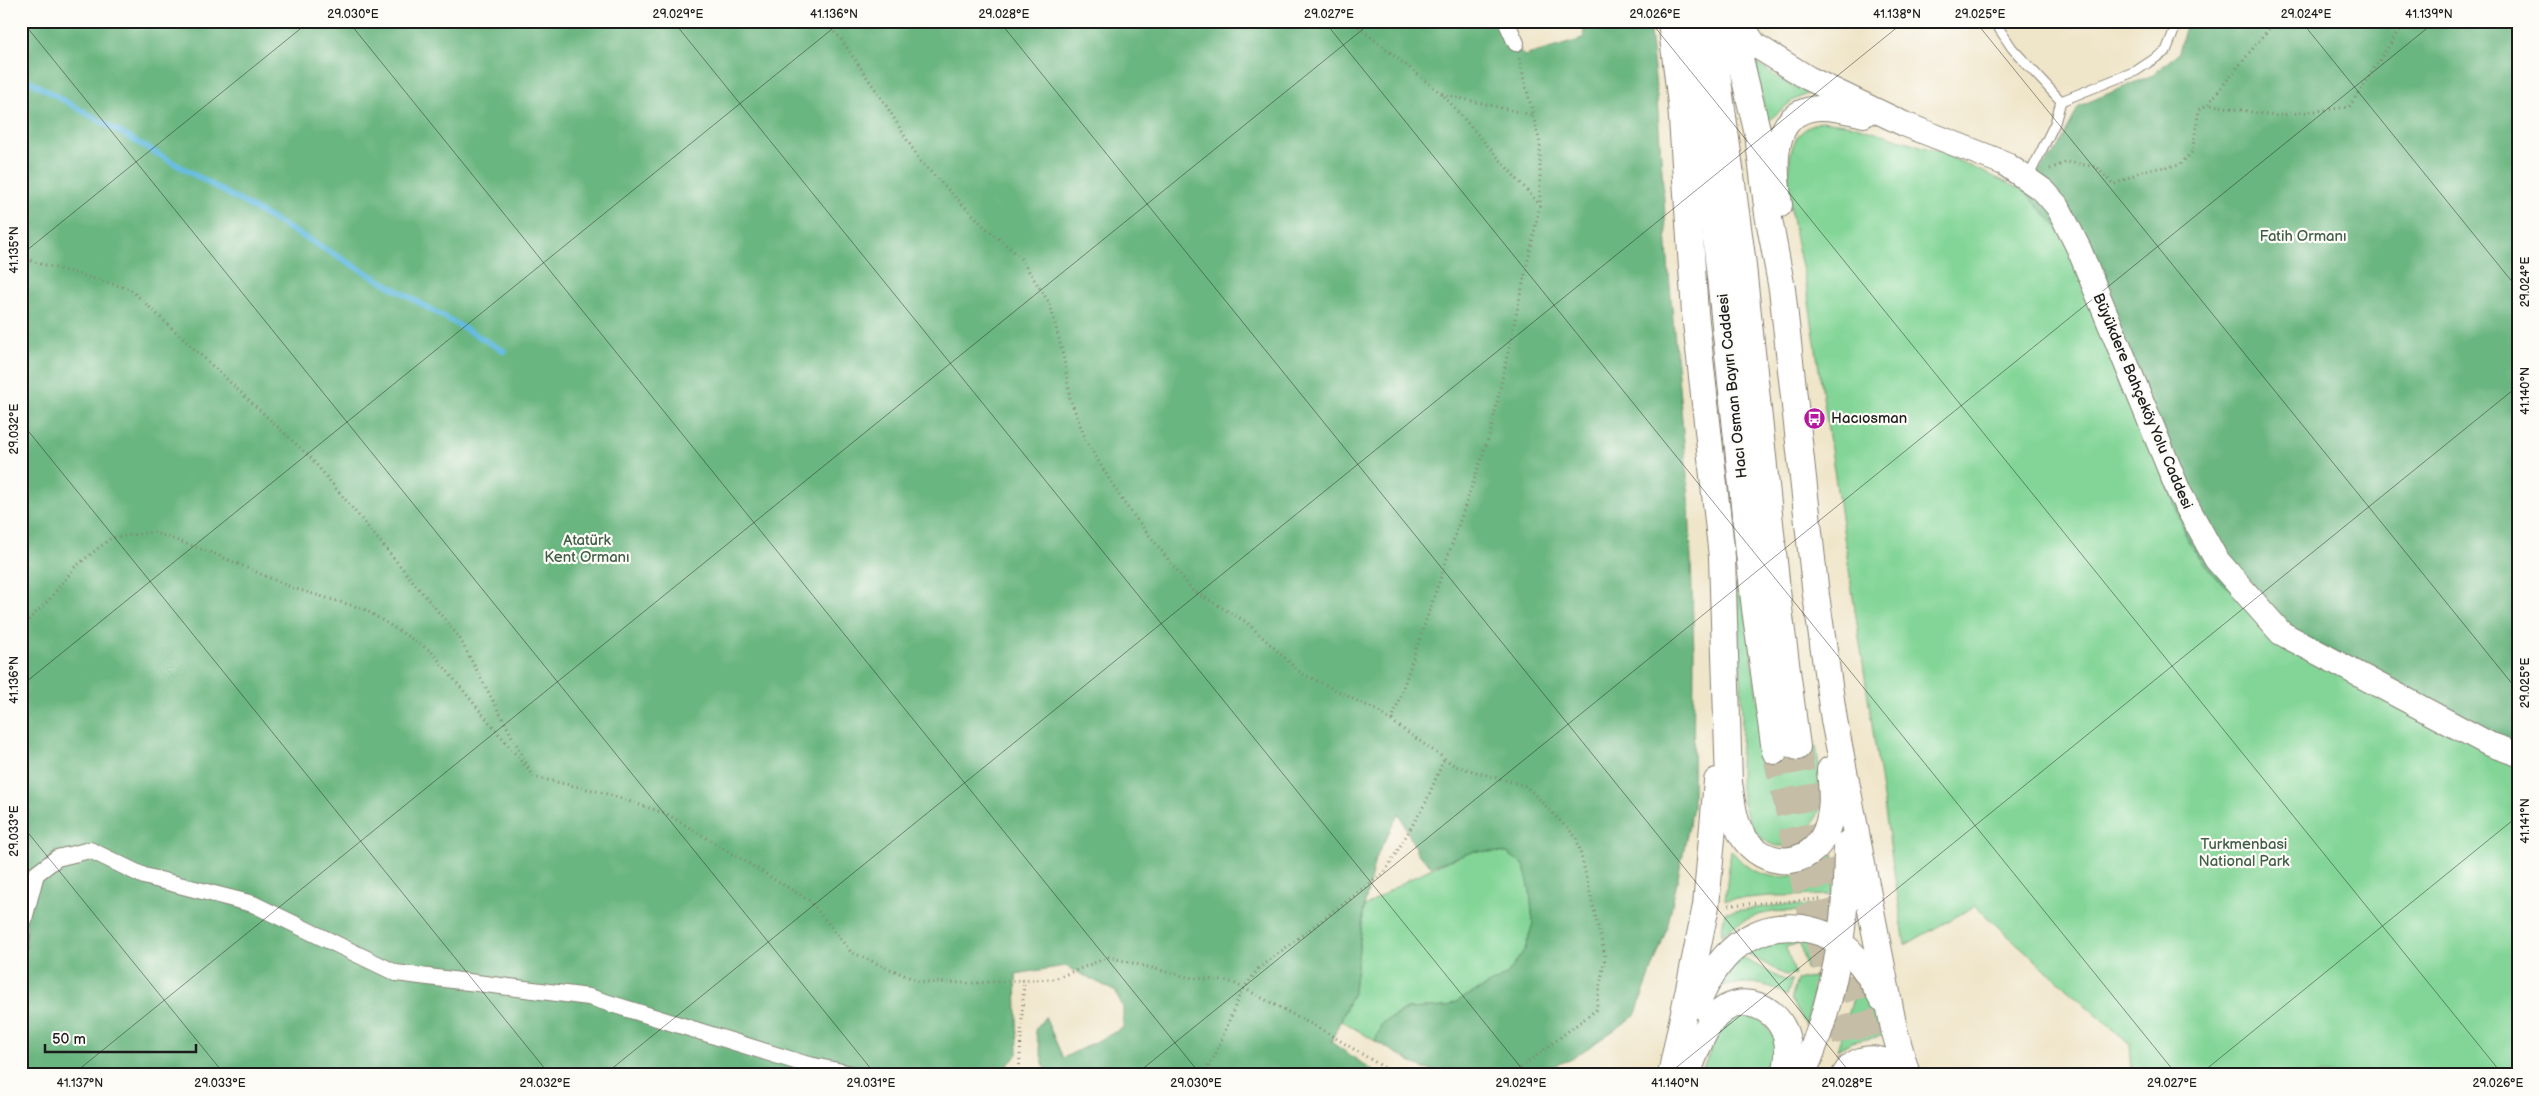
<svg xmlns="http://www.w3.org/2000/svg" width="2539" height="1096" viewBox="0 0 2539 1096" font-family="'Balsamiq Sans',sans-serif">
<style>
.green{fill:#83d597;stroke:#50785a}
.forest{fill:#6ab680;stroke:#43694e}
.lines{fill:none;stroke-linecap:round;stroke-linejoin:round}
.stream{stroke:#62badf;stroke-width:6}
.primary-tunnel{stroke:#c5bda6;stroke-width:26;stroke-dasharray:26 13;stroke-linecap:butt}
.service-casing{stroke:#868072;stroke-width:11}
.minor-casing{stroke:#868072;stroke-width:18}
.secondary-casing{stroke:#868072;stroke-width:26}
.primary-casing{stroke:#868072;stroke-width:28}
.path{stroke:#868072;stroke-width:3;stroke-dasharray:1 4;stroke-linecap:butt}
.service{stroke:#fff;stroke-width:9}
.minor{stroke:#fff;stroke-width:16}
.secondary{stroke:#fff;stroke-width:24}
.primary{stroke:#fff;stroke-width:26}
.path-bridge{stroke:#868072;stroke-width:3;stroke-dasharray:1 4;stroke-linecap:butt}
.ticks{fill:none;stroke:#1c1c1c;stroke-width:1;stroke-opacity:0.45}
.labels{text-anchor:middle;stroke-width:4.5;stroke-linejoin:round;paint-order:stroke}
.park-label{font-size:15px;fill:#405d47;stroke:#fdfcf7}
.street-label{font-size:15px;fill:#1c1c1c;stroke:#fdfcf7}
.poi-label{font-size:15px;fill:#1c1c1c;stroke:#fdfcf7;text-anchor:start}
.neatline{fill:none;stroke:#1c1c1c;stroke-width:2}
.ticks-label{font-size:12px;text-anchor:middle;fill:#1c1c1c}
</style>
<rect width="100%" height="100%" fill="#fdfcf7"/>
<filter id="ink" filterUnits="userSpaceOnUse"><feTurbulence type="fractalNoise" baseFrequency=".02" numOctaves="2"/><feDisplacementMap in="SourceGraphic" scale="10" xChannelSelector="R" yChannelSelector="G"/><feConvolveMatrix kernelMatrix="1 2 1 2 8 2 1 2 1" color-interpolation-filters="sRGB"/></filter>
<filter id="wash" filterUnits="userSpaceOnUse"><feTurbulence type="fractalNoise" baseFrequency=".0096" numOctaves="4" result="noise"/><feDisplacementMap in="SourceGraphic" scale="20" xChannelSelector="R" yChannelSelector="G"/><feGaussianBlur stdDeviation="1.12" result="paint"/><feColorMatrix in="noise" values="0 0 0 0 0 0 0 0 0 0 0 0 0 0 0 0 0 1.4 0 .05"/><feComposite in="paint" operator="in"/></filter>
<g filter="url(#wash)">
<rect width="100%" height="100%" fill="#efe5c9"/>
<g class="green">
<path d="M1755,62L1784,82L1809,93L1792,101L1767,122Z"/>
<path d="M1821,121L1853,125L1937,151L2023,190L2080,251L2190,545L2216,578L2518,748V1075H2132L2130,1045L1975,906L1905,945L1807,289C1799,251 1778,177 1795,141C1800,130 1811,126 1821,121Z"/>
<path d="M1741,576L1765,757L1816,747C1819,767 1825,790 1819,810C1809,848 1769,862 1750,822C1734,789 1742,752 1742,717C1741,670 1739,624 1736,577Z"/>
<path d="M1731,850C1736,856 1742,863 1748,867C1775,885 1813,876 1834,854L1833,895L1769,896L1725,900Z"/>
<path d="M1475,851L1507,853L1524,865L1530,890L1533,923L1525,949L1507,975L1446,1007L1406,1009L1382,1023L1375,1041L1341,1020L1354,990L1364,908C1399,882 1434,865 1475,851Z"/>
<path d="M1781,905L1831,906L1830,917C1788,907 1755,908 1721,935L1725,912Z"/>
<path d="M1788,936L1821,945L1825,950L1819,967L1806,969L1800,943L1786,947L1795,974L1785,975L1744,952Z"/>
<path d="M1739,956L1784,980H1792L1787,996C1763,980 1742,980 1716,989Z"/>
<path d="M1818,975L1806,1025L1791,999L1797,980Z"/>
<path d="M1859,979L1874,1003L1882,1036L1851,1042L1837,1050Z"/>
<path d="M1736,1013H1753C1776,1037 1784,1041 1773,1075H1700L1722,1023Z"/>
</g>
<g class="forest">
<path d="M21,21H1494L1524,56L1583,39L1585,21H1649L1657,98L1669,275L1689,498L1694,653L1693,807L1667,928L1635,1016L1570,1060L1525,1075H1455L1424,1069L1375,1041L1382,1023L1407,1009L1446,1007L1507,975L1525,949L1533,923L1530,890L1524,865L1507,853L1475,851L1432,866L1418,854L1399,813L1375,859L1364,908L1354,990L1331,1042L1379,1075H1046L1035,1030L1045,1017L1063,1058L1123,1028V1007L1115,991L1065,966L1016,974L1018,1054L998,1075H21Z"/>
<path d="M2187,21H2518V748L2267,617L2216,578L2190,545L2080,251L2023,190L2059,147L2079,106L2153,75L2179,52Z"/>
</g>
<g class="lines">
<path class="stream" d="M21,76L504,351"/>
</g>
</g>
<g filter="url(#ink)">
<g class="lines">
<g class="primary-tunnel">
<path d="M1797,747L1818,853L1879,1075"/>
<path d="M1775,751L1812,918L1855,1075"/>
</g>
<defs>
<g id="service">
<path d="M1994,21L2012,48L2061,101L2055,123L2028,178"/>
<path d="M2061,101L2136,71L2166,51L2178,21"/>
</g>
<g id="minor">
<path d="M1506,21L1516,43"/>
<path d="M21,947L23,923L36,874L57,858L90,850L144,876L253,904L396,973L589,997L805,1064L856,1075"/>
</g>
<g id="secondary">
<path d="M1739,21L1755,45L1808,78L1904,124L2004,163L2044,191L2058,207L2079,249L2179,492L2216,559L2281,633L2489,744L2518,754"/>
<path d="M1780,205C1775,171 1768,111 1819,108C1834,107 1850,112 1864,115"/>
</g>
<g id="primary">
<path d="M1671,21L1681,104L1695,313L1722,557L1729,783C1732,800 1733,820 1742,835C1763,869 1810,870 1826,831C1834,810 1832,791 1830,770"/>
<path d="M1689,21L1697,59L1755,609L1775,751"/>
<path d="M1710,21L1742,257L1779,609L1797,747"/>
<path d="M1731,21L1758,134L1768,214L1782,289L1816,595L1834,720L1894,1029L1907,1075"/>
<path d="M1697,1005C1714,959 1749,921 1802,928C1812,930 1826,933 1834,939C1856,953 1870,975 1882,998"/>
<path d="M1671,1075L1706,906L1717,781"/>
<path d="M1687,1075C1694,1056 1702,1031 1716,1016C1740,991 1777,1006 1786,1036C1790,1049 1788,1062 1785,1075"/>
<path d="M1802,1075C1835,1002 1847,924 1847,844"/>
<path d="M1845,1075C1858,1051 1888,1057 1904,1075"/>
</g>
</defs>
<use href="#service" class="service-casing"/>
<use href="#minor" class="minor-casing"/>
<use href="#secondary" class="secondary-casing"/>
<use href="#primary" class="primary-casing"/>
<g class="path">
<path d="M824,21L841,39L886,105L920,161L984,226L1019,256L1050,304L1064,359L1070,398L1087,443L1124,503L1193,591L1245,621L1301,673L1376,710L1455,766L1526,786L1577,838L1605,956L1596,1010L1511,1075"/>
<path d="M1351,21L1442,94L1540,205"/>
<path d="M2275,21L2208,104L2274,116L2349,107L2396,35L2408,21"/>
<path d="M1442,94L1532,115"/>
<path d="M2050,169L2067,162L2097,167L2113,185L2144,170L2180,165L2192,152L2199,110L2208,104"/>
<path d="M21,258L130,289L310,457L459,637L530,770"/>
<path d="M21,627L49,600L75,567L111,538L153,532L215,554L293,588L364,609L431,651L534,777L601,792L667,814L810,901L851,952L920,982L974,983L1054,979L1109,957L1187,977L1232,982L1326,1032L1396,1075"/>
<path d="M1392,720L1491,430L1540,205V143L1519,58"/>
<path d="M1729,905L1822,899"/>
<path d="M1019,1075L1024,980"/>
</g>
<use href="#service" class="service"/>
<use href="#minor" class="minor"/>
<use href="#secondary" class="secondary"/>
<use href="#primary" class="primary"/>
<path class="path-bridge" d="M1203,1075L1216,1053L1240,994L1258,969L1385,872L1426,802L1444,759"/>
</g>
</g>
<path class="ticks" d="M22,21L876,1075M348,21L1201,1075M673,21L1527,1075M999,21L1852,1075M1324,21L2177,1075M1650,21L2503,1075M1975,21L2518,691M2301,21L2518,289M21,255L310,21M21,422L550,1075M21,686L842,21M21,824L225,1075M72,1075L1373,21M604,1075L1905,21M1135,1075L2436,21M1667,1075L2518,386M2199,1075L2518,816"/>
<defs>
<symbol id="bus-disc" viewBox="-11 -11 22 22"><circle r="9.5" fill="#b5179e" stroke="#fdfcf7"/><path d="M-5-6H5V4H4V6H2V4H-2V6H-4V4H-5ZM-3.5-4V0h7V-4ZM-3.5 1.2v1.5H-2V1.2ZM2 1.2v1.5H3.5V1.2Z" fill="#fff"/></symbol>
</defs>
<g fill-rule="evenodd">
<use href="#bus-disc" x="1802" y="406" width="25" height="25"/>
</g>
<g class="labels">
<g class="park-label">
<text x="2303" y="241">Fatih Ormanı</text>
<text x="587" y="545">Atatürk<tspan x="587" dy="17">Kent Ormanı</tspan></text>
<text x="2244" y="849">Turkmenbasi<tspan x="2244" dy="17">National Park</tspan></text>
</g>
<g class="street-label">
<text transform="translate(1732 386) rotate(-96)" y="5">Hacı Osman Bayırı Caddesi</text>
<text transform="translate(2143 401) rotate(67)" y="5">Büyükdere Bahçeköy Yolu Caddesi</text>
</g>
<g class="poi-label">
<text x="1831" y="423">Hacıosman</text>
</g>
</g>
<rect width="2539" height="1096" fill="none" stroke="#fdfcf7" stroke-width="55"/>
<path d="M45 1044v8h151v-8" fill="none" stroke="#1c1c1c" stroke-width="2.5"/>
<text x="52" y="1044" font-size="15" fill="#1c1c1c" stroke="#fdfcf7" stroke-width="4" paint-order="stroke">50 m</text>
<rect x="28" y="28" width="2484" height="1040" class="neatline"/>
<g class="ticks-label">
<text x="353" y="18">29.030°E</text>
<text x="678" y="18">29.029°E</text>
<text x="834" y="18">41.136°N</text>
<text x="1004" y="18">29.028°E</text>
<text x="1329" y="18">29.027°E</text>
<text x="1655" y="18">29.026°E</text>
<text x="1897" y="18">41.138°N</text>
<text x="1980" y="18">29.025°E</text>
<text x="2306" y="18">29.024°E</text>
<text x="2429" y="18">41.139°N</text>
<text transform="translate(14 250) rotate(-90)" y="4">41.135°N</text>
<text transform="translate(2525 282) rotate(-90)" y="4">29.024°E</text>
<text transform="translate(2525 391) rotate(-90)" y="4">41.140°N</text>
<text transform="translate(14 429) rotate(-90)" y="4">29.032°E</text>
<text transform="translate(14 680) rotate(-90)" y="4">41.136°N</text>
<text transform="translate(2525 683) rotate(-90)" y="4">29.025°E</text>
<text transform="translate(2525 821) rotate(-90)" y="4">41.141°N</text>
<text transform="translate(14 831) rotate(-90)" y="4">29.033°E</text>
<text x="80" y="1087">41.137°N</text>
<text x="220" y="1087">29.033°E</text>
<text x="545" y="1087">29.032°E</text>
<text x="871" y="1087">29.031°E</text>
<text x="1196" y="1087">29.030°E</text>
<text x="1521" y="1087">29.029°E</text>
<text x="1675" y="1087">41.140°N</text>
<text x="1847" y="1087">29.028°E</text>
<text x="2172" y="1087">29.027°E</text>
<text x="2498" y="1087">29.026°E</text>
</g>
</svg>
